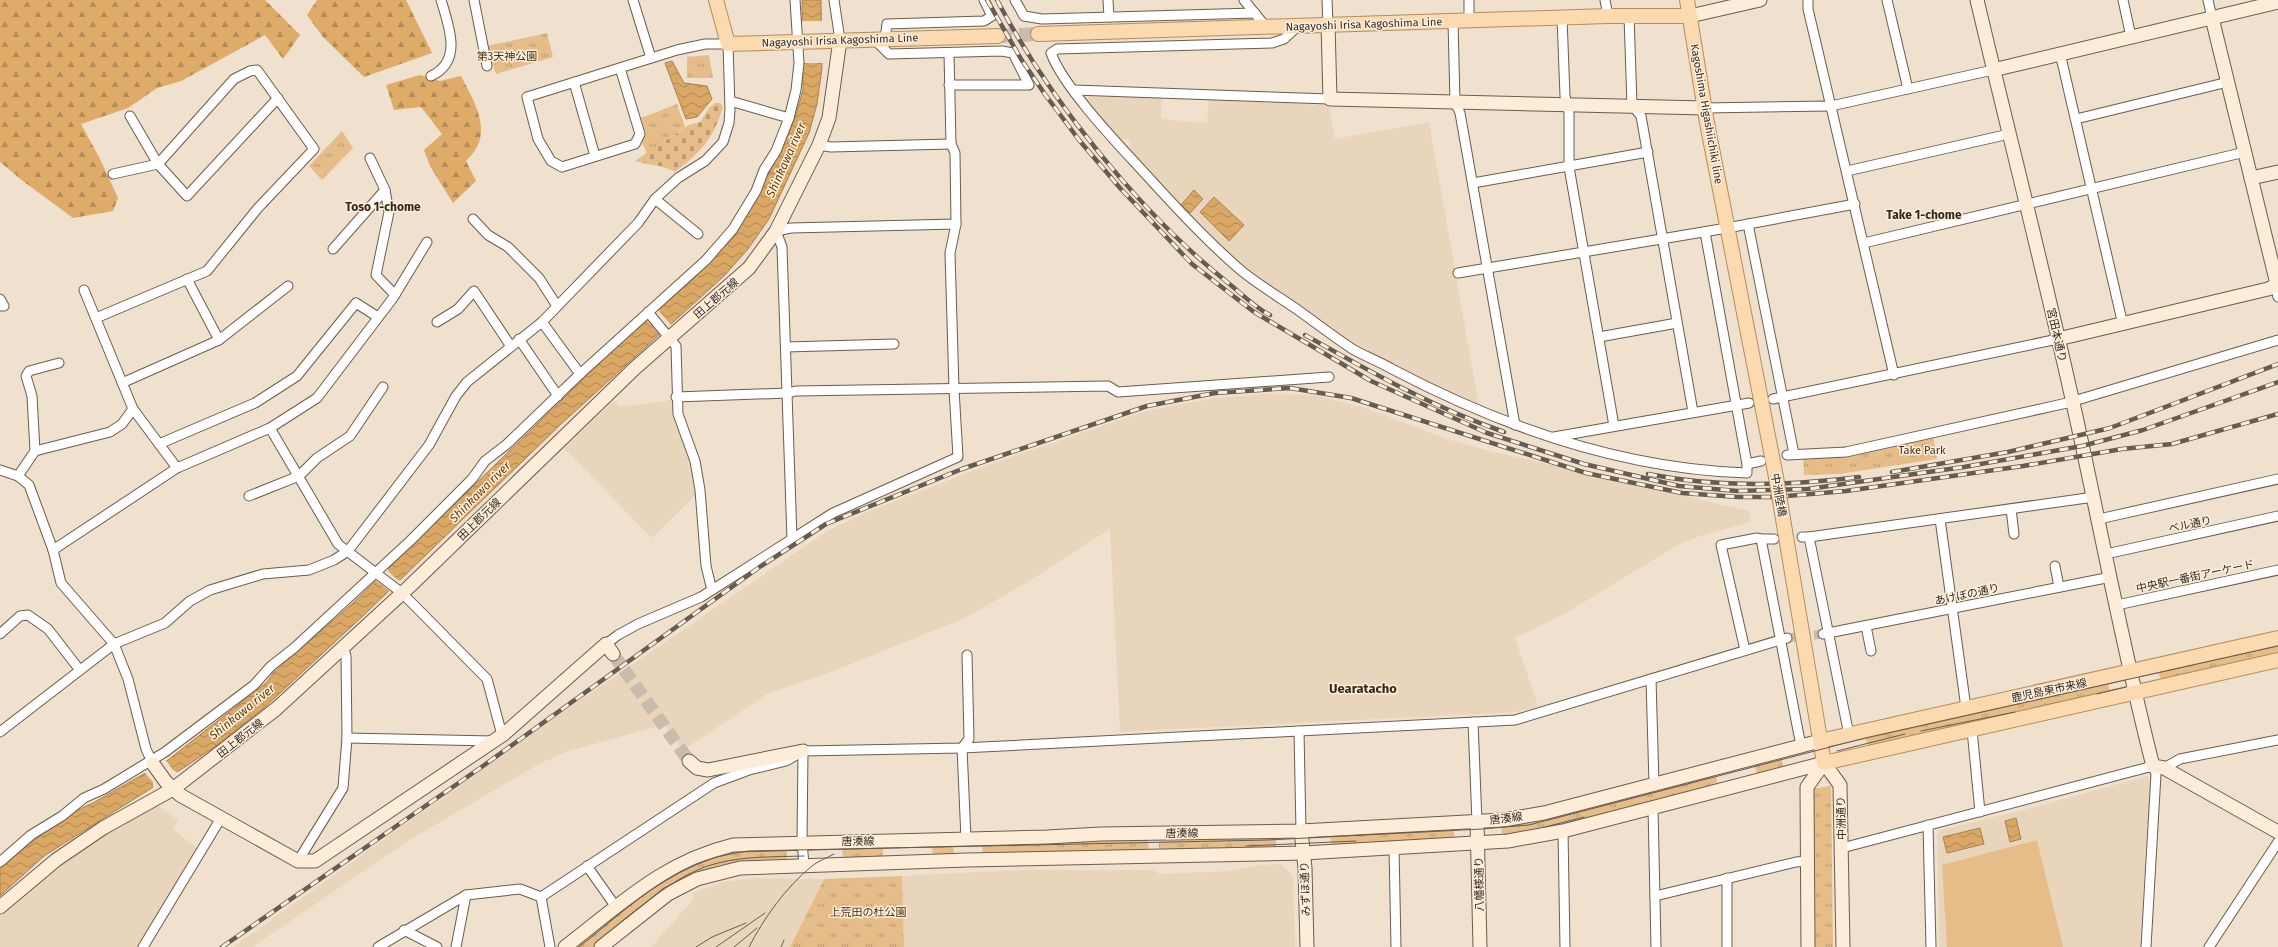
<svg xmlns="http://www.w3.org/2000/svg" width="2278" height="947" viewBox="0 0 2278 947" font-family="'Fira Sans','Noto Sans JP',sans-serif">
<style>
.built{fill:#e8d5bc}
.grass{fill:url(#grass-tufts)}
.forest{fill:url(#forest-firs)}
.cemetery{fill:url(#cemetery-stones)}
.pitch{fill:#e6bd89}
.water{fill:url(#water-waves);stroke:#a88251}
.pier{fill:#f0e0ce}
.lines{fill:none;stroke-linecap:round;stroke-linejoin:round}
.street-tunnel{stroke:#cabcac;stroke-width:9;stroke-dasharray:9 4.5;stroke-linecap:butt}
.secondary-tunnel{stroke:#cabcac;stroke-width:13;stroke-dasharray:13 6;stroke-linecap:butt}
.primary-tunnel{stroke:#cabcac;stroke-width:14;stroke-dasharray:14 7;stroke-linecap:butt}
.street-casing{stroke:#6a5d4d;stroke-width:11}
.secondary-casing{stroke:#6a5d4d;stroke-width:15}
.primary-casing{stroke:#b38d5d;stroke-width:16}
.street{stroke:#fff;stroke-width:9}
.secondary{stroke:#fdecd7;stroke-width:13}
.primary{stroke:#fbdab0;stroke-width:14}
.tram{stroke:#655c52;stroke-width:1}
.rail-casing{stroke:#655c52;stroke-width:4.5}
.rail{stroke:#fdeedb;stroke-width:3;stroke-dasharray:9;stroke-linecap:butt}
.primary-bridge-casing{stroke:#b38d5d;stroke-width:16;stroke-linecap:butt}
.primary-bridge{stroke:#fbdab0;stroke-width:14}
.labels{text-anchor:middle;stroke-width:3;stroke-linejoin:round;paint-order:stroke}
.street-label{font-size:11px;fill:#322c25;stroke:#fdeedb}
.park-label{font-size:11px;fill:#463013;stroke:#fdeedb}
.water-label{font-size:12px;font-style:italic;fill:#613f08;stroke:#fdeedb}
.neighbourhood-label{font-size:12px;font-weight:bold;fill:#332719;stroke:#fdeedb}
.quarter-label{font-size:13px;font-weight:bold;fill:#332719;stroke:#fdeedb}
</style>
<defs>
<pattern id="grass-tufts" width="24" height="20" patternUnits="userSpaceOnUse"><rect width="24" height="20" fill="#e6bd89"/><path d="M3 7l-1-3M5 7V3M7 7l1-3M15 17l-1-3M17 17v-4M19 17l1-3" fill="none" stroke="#bb9a70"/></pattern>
<pattern id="forest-firs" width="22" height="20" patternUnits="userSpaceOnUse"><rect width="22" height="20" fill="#deab68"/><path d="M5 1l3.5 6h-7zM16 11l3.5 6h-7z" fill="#b58b55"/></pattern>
<pattern id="cemetery-stones" width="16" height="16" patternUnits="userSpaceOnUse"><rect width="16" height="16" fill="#e6bd89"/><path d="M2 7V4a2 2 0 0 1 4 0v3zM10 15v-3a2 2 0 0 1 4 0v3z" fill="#bb9a70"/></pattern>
<pattern id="water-waves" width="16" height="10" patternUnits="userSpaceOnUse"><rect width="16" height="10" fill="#daa764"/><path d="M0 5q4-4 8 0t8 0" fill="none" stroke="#b18852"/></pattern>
</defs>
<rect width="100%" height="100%" fill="#f0e0ce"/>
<g class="built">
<path d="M1089,96L1162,98L1161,119L1207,123L1209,100L1329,105L1335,139L1429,122L1479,407L1409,375L1355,345L1295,305L1239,262L1158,185L1131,155L1130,140L1117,139L1086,101Z"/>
<path d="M1267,394L1313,395L1366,408L1447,439L1494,452L1615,478L1662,491L1749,511L1751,522L1706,534L1681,543L1571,610L1515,638L1538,706L1517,712L1120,732L1110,529L1026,583L967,617L836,670L767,694L683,750L664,725L568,751L539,764L411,839L252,947H233L546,724L827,531L872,510L985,466L1146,411L1215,398Z"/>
<path d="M673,400L676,419L698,493L652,538L564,448L614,401L620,407Z"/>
<path d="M2147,776L2151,779L2140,947H1939L1937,835L1941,830L2019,811Z"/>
<path d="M157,805L178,820L173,829L200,851L141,947H0V916L27,892L72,855L100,836Z"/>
<path d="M1281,864L1293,876L1295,947H904L902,876L1019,870H1152L1160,874L1230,871L1260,865Z"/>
<path d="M752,878L824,879L790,947H651L694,899L692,893L723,882Z"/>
</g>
<g class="grass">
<path d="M547,33L553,57L496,74L487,46Z"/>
<path d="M709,55L713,78H687V57Z"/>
<path d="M677,104L685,127L647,154L642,142L646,134L641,118Z"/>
<path d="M342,131L353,148L322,180L309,166Z"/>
<path d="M1933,436L1937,459L1839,474L1804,475L1803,457Z"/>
<path d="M2278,644V655L2161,681L2158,671Z"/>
<path d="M2108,683L2110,694L1868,746L1865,735Z"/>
<path d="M1781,757L1784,768L1757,775L1755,764Z"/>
<path d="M1716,775L1718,786L1545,830L1503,837L1501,826Z"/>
<path d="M1831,786L1833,947H1811L1810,789Z"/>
<path d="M1454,829V839L1331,845L1330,834Z"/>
<path d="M1276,837V848L1159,851V841Z"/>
<path d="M1148,840L1149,851L983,855L982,844Z"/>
<path d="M953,844L954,855L933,856L932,845Z"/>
<path d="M883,846V857L843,859L842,848Z"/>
<path d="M787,849V860L748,861L720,865L697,874L643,908L593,947H576C619,913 663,869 717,854C739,848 764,849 787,849Z"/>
<path d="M902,876L904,947H790L824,879Z"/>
</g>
<g class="forest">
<path d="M0,0H265L300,35L283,59L265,35L181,81L157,88L128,108L81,124L100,159L118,198L113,211L73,218L23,181L0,162Z"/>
<path d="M317,0H406L432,53L364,77L323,37L307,15Z"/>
<path d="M420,75L440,81L461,76C476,105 495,135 466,161L476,181L453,203L430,166L424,150L442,134L421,107L394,110L386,85Z"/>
</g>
<path class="cemetery" d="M715,103H720L723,107C713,139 701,152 675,172C665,165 648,165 635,161L689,125L700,122L709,108Z"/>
<path class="pitch" d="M2037,840L2063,947H1947L1942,865Z"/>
<g class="water">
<path d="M802,0H821L822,68L817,104L809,133L769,219L748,249L724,276L560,425L365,614L265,707L220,743L188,765L44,856L0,896V869C24,848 63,815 93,803L168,760L267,682L274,672L353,603L607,356L693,279L734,237L781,151L795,118L803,90Z"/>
<path d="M672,61L684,83L707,86L712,99L697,117L686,119L665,63Z"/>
<path d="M1194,190L1203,199L1190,213L1181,205Z"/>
<path d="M1214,197L1244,225L1229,241L1200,212Z"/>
<path d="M2016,818L2021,839L2010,842L2005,821Z"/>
<path d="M1980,828L1984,844L1947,853L1943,837Z"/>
</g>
<g class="pier">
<rect x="802" y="21" width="22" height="42"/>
<path d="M657,309L672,326L661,336L646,319Z"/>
<path d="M387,568L389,572L398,580L403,581L391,592L375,580Z"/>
<path d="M165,759L173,770L178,773L153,789V782L144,772Z"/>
</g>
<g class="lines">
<path class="street-tunnel" d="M1787,638L1823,634"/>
<path class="secondary-tunnel" d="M613,654L689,761"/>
<path class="primary-tunnel" d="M998,36L1038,34"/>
<defs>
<g id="street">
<path d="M474,0L487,66"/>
<path d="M633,0L651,58"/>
<path d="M834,0L840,40"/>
<path d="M1015,0L1024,16L1042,19L1255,13"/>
<path d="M1108,0L1109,17"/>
<path d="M1244,0L1266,27"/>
<path d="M1327,0L1328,24"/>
<path d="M1469,0V22"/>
<path d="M1605,0L1608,16"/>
<path d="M1808,0V9L1894,375"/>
<path d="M1887,0L1908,89"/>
<path d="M2123,0L2131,37"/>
<path d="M2208,0L2212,18"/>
<path d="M1629,16L1632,105L1641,116L1693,412"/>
<path d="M1562,18L1565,96L1569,112V167L1614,426"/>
<path d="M1453,22L1455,102L1460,113L1515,425"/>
<path d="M1298,26L1284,39L1272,43L1057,49L1051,53C1063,86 1114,140 1139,167C1170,201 1202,236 1237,267C1254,282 1276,295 1295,308C1315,322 1334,337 1354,350C1367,357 1380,362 1392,369C1502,427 1621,469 1747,473V464L1705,232"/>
<path d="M874,39L889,54L1002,51L1013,53L1029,85H949"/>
<path d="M885,39L887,24L984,21L992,16L984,0"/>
<path d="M2060,53L2123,325"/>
<path d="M431,76C463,61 449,27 441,0"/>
<path d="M574,82L595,156"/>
<path d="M1074,90L1330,99"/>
<path d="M730,101L789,118"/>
<path d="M1705,108L1831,106L1993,70"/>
<path d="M130,116L158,164L187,196L278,98"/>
<path d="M2076,119L2228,82"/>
<path d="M819,145L831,147L951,144"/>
<path d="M370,158L385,190L389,212L376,275L395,295"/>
<path d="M1847,171L2009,134"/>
<path d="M1473,183L1648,152"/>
<path d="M655,199L698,234"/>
<path d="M473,219L488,235L508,247L539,278L557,306"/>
<path d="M1748,224L1794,454"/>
<path d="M1864,243L2245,152"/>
<path d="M333,249L385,190"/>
<path d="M1458,273L1727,228L1855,204"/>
<path d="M187,279L219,340"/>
<path d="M2275,286L2278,297"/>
<path d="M84,290L133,409L177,468"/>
<path d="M0,299L4,306H0"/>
<path d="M648,312L676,346L678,414L695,461L700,490L706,566L712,590"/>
<path d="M96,318L207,271L258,208L314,149L257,70L250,71L234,79L158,164L113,174"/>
<path d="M437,322L458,309L474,291L510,345"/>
<path d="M542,322L580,374"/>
<path d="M1599,337L1677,323"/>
<path d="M519,339L558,396"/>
<path d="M786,347L894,344"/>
<path d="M122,383L219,340L288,286"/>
<path d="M676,397L788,393L796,391L1108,386L1118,392L1329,377"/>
<path d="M1773,399L2058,339"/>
<path d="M270,428L338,544L402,593L487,679L502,735"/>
<path d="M1554,437L1749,403"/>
<path d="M159,444L255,403L297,376L356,303L378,317"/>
<path d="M35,451L110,432L122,424L133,409"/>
<path d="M1787,455L1846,452L2067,403L2278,340"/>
<path d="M1747,464L1761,461"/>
<path d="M0,470L18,476L29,485L53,550L61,583L114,644L128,679L146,749L153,764"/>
<path d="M18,476L35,451L32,396L26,376L29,371L59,363"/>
<path d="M249,496L299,476L317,458L350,436L383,387"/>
<path d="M2011,509L2014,534"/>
<path d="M1940,519L1966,708"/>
<path d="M2099,519L2278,479"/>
<path d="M1802,537H1809L1849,735"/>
<path d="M1809,537L2094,497"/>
<path d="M792,539L782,247L776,231L791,228L956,224L955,153L951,144L949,53"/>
<path d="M1774,539H1761L1801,746"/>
<path d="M53,550L177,468L270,428L317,398L393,298L427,242"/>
<path d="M2106,554L2278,516"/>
<path d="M2055,566L2059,587"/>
<path d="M2117,605L2278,570"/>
<path d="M1866,626L1871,651"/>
<path d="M0,634L20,616L28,615L48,629L79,669"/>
<path d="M1823,634L2111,577"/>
<path d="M606,644L618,635L638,624L701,597L833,513L958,457L954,389L950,253L956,224"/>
<path d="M1745,650L1721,545L1757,538L1761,539"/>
<path d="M1651,679L1654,784"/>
<path d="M1473,722L1477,822"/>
<path d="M1972,730L1980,812"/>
<path d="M1299,731L1301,831"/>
<path d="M0,732L114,644L165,623L190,601L210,590L263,574L309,570L334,560L348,551L429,445L456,396L467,382L542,322L638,223L655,199L678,178L705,161L723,142L729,123L730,109L728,44H705L677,50L527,97L538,139L551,161L562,167L635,144L640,134L620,68"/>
<path d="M347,738L493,741"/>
<path d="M803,751L802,842L804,865"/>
<path d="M2164,768L2180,759L2278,740"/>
<path d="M1653,807L1656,947"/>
<path d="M1928,825L1931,947"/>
<path d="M1563,831L1565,947"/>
<path d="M966,839L962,748L969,739L967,655"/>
<path d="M1394,847L1396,947"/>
<path d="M1842,848L2153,766L2156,774L2146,947"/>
<path d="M298,861L343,788L347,738L346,656L344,649"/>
<path d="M0,862L31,835L62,816L84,798L104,789L165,752L254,685L271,666L294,648L410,541L472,479L485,461L507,444L580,374L706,260L733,229L756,191L764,170L776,151L789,118L796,90L799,63L795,0"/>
<path d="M587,866L616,907"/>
<path d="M1727,878V947"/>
<path d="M1655,896L1796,862L1808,861"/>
<path d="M541,897L550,947"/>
<path d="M404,930L437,947"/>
<path d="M143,947L221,818"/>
<path d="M378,947L466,895L520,889L541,897L714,783L749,770L786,761L803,751L962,748L1515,720L1787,638"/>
<path d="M456,947L466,895"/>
<path d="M2209,947L2278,842"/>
</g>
<g id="secondary">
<path d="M1977,0C2009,135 2043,268 2073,403C2100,524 2122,646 2153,766L2164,768L2278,832"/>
<path d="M1690,16L1760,0"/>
<path d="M1328,24L1330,99L1705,108"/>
<path d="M1993,70L2278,2"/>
<path d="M2251,178L2278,172"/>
<path d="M2058,339L2268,289L2275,286L2276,280L2212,18"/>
<path d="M689,761L697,768L708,770L803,751"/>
<path d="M1824,763L1840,785L1843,947"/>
<path d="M153,764L166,782L180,795L298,861H315L504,734L606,644L613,654"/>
<path d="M1477,822L1480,947"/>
<path d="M1301,831L1305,868L1307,947"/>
<path d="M0,907L56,860L103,828L173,789L276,709L410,586L635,368L749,268L776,231L819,145L829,118L840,40"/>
<path d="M565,947C621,904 663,862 733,845L1047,837L1101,834L1301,831L1503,820L1544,813L1820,741"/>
<path d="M601,947L668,894L697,879L740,868L967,860L1304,853L1508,841L1563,831L1824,763"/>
<path d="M1808,947L1807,787L1824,763"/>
</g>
<g id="primary">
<path d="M716,0L728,44L998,36"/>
<path d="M1687,0L1707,123L1776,477"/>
<path d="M1038,34L1608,16H1690"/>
<path d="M1784,525L1824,763L2278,660"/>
<path d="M1820,741L2278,638"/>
</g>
</defs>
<use href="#street" class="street-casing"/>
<use href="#secondary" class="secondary-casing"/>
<use href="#primary" class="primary-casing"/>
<use href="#street" class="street"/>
<use href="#secondary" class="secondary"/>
<use href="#primary" class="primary"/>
<g class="tram">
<path d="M2097,694L2126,687"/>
<path d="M1921,731L2015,712"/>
<path d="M1837,751L1905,734"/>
<path d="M1545,827L1584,817"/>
<path d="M1246,846L1356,841"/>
<path d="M622,921C651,899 681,872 718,863C746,856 775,857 804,856"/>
<path d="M579,947C616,918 652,883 696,864C713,857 730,854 748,851L1268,840L1482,829L1529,825L1865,738L2278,646"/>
<path d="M696,947L712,937L746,923"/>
<path d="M716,947L765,913"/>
<path d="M734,947L757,928"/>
<path d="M749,947C764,918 786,887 812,866C818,861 827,858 834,854"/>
<path d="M781,947L784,940"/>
</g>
<defs>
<g id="rail">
<path d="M987,0L1021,59L1044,93L1079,140L1120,188L1192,264L1254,312L1371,381L1487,433L1584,464L1679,486L1737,491L1808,489L1964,467L2082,446L2143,430L2278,382"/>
<path d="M997,0C1049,99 1139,212 1227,282C1241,293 1254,307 1270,315"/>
<path d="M1305,335C1369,371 1434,408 1504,432"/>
<path d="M1892,472L2008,452L2110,428L2278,364"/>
<path d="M1648,474C1718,488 1788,486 1859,477"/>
<path d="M222,947L483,766L761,566L826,524L962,469L1147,406L1215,393L1290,388L1351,398L1586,473L1682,493L1738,497H1776L1846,491L2023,466L2122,449L2172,444L2278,414"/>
</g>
</defs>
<use href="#rail" class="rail-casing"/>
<use href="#rail" class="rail"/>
<defs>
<path id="primary-bridge" d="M1776,477L1784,525"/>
</defs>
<use href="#primary-bridge" class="primary-bridge-casing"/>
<use href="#primary-bridge" class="primary-bridge"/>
</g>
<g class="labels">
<g class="street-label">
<text transform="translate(1364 24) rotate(-2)" y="4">Nagayoshi Irisa Kagoshima Line</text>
<text transform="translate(840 40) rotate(-2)" y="4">Nagayoshi Irisa Kagoshima Line</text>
<text transform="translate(1707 114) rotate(80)" y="4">Kagoshima Higashiichiki line</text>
<text transform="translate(716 298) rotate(-41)" y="4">田上郡元線</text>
<text transform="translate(2057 335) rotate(77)" y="4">宮田本通り</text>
<text transform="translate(1779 495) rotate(80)" y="4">中洲陸橋</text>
<text transform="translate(479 519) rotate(-44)" y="4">田上郡元線</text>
<text transform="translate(2190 524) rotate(-12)" y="4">ベル通り</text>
<text transform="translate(2195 576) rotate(-12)" y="4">中央駅一番街アーケード</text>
<text transform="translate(1967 594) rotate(-12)" y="4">あけぼの通り</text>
<text transform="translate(2049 690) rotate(-12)" y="4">鹿児島東市来線</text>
<text transform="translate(240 738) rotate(-38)" y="4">田上郡元線</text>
<text transform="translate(1506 818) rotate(-7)" y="4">唐湊線</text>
<text transform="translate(1841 818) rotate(-91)" y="4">中洲通り</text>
<text transform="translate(1182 833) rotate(-1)" y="4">唐湊線</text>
<text transform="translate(858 841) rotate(-1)" y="4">唐湊線</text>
<text transform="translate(1479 884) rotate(-91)" y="4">八幡様通り</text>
<text transform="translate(1305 889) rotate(-92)" y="4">みずほ通り</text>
</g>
<g class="park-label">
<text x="507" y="60">第3天神公園</text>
<text x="1922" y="454">Take Park</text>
<text x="868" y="916">上荒田の杜公園</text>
</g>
<g class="water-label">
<text transform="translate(786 160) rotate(-66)" y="4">Shinkawa river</text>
<text transform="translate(480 492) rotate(-45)" y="4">Shinkawa river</text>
<text transform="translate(242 712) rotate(-39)" y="4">Shinkawa river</text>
</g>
<g class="neighbourhood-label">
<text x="383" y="211">Toso 1-chome</text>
<text x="1924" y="219">Take 1-chome</text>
</g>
<g class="quarter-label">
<text x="1363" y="693">Uearatacho</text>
</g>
</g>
</svg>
